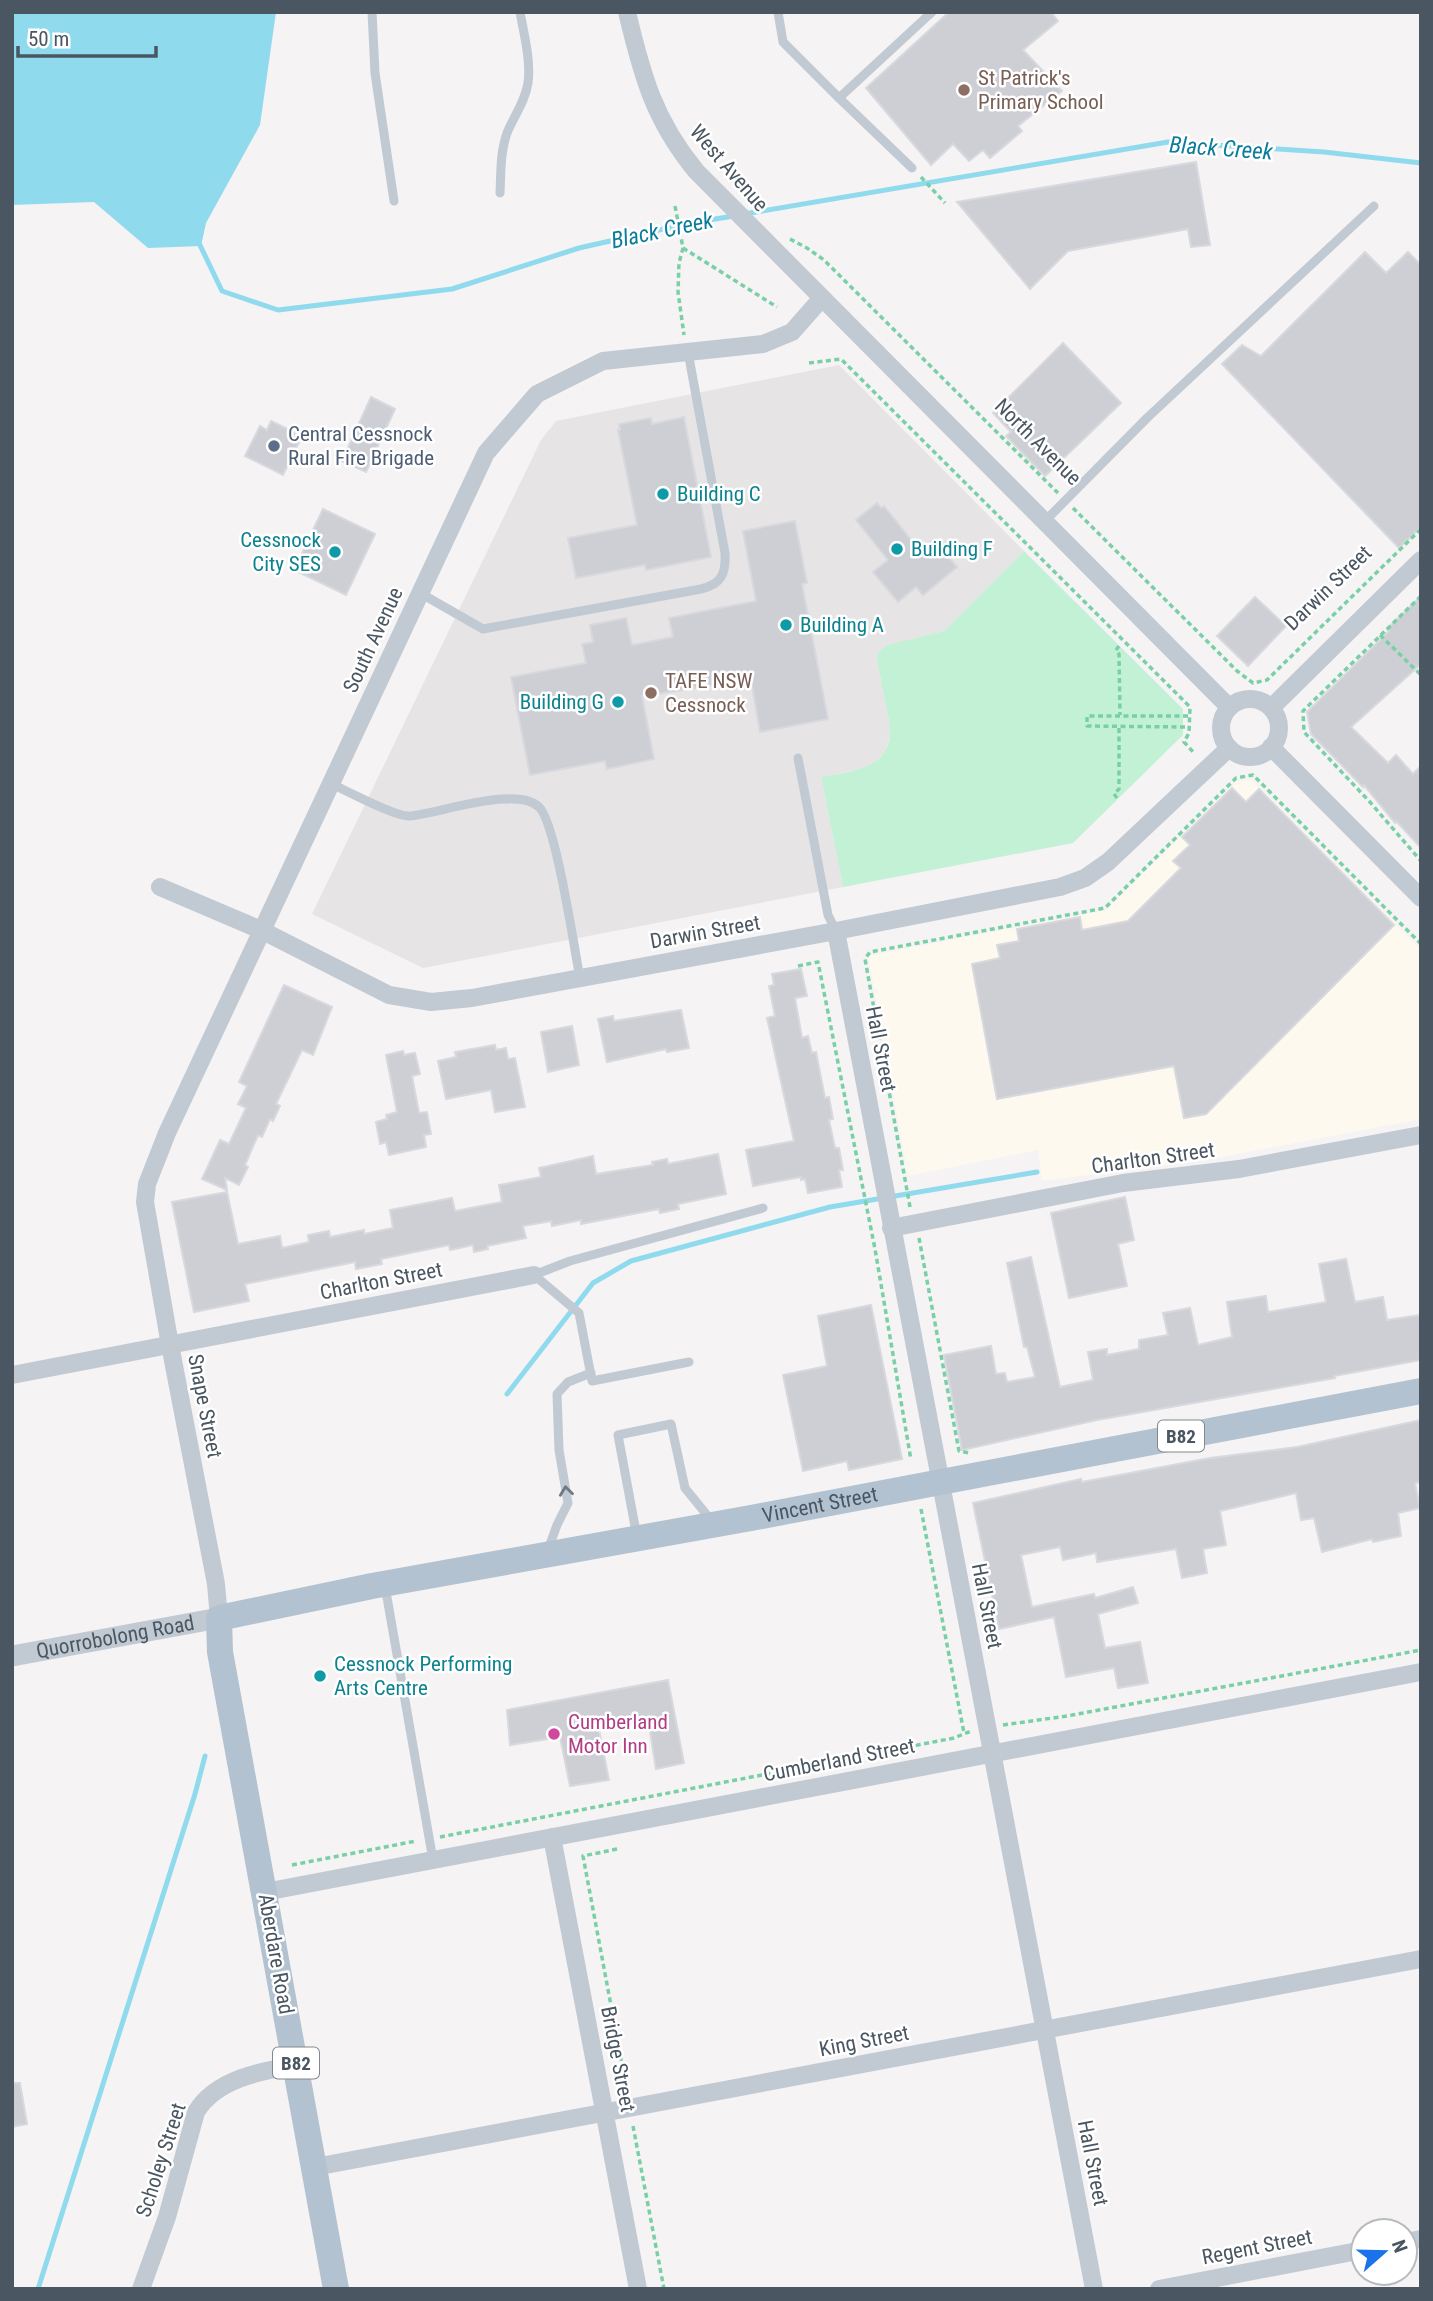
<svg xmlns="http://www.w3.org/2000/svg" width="1433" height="2301" viewBox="0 0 1433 2301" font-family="'Roboto Condensed',sans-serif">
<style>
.commercial{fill:#fdf9ef}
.education{fill:#e6e4e5}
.green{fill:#c3f1d5}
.water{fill:#90daee}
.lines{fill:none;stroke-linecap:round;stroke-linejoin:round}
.stream{stroke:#90daee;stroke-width:5}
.building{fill:#cdcfd5;stroke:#d7d9de;stroke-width:2}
.path{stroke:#7ad0a6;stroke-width:3.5;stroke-dasharray:5 3.5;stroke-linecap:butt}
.service{stroke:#c1cad2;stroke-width:9}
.minor{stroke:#c1cad2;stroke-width:18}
.tertiary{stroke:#c1cad2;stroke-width:21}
.primary{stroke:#b3c2d1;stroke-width:26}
.oneway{stroke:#6e7983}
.education-dot{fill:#8d6e63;stroke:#fff;stroke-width:2.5}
.service-dot{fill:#5c6f8a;stroke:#fff;stroke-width:2.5}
.culture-dot{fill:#0f9aa8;stroke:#fff;stroke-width:2.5}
.hotel-dot{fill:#d1479c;stroke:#fff;stroke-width:2.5}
.labels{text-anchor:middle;stroke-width:5;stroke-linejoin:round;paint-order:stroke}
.shield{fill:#fff;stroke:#808990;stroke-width:2}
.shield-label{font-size:19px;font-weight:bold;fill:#4a5661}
.education-label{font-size:21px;fill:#785e54;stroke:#fff;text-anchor:start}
.street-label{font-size:21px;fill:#4a5661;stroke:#fff}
.service-label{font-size:21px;fill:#4e5e75;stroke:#fff;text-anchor:start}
.culture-label{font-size:21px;fill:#0d838f;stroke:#fff;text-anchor:start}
.hotel-label{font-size:21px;fill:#b23c85;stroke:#fff;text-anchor:start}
.water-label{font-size:23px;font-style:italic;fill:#0c7c9b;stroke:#fff}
</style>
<rect width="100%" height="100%" fill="#f5f3f3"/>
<path class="commercial" d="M1252,780L1421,950V1119L1206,1160L1042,1181L1038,1150L908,1176L868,956L1106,910L1237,781Z"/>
<path class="education" d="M839,365L1024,551L944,631L888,645L877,661L890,726V735L885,752L873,764L866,768L821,777L843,887L423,968L312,914L541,440L556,421Z"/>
<path class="green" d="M1024,551L1183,709V735L1073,843L843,887L821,777C854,770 892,770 890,726L877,661L878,653L887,645L944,631Z"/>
<path class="water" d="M12,12H276L260,125L206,223L201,246L148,248L94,202L12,205Z"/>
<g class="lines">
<g class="stream">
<path d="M744,214L1168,142L1324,152L1421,163"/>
<path d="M198,241L222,291L278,310L452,289L579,248L690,223L734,216"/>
<path d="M507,1394L593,1283L631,1261L830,1207L1037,1172"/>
<path d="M38,2289L195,1794L205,1756"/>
</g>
</g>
<g class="building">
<path d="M949,12H1051L1058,21L1023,50L1062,91L1018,126L1022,131L990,158L983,150L969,161L953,144L931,165L866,88Z"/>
<path d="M1196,162L1210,245L1191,247L1188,229L1068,251L1030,289L957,202Z"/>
<path d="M1365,252L1386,273L1408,252L1421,265V527L1399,548L1222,364L1242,345L1261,356Z"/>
<path d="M1063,343L1121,403L1045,476L1006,436L1011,432L993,413Z"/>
<path d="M371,397L395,409L366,472L342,461Z"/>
<path d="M684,417L711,557L646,570L645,565L576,578L568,538L637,525L618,430H620L619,424L651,418L652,424Z"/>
<path d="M271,421L302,436L283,475L245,456L260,426L267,430Z"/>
<path d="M877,503L881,508L884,506L920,551L934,539L957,567L923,595L916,587L898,602L873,572L888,560L856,520Z"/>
<path d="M323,509L375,534L346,595L294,570Z"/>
<path d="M795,521L807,583L802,584L828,719L760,732L751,680L642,696L654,759L607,769L605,761L530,775L511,677L586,663L582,644L593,642L590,625L626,618L632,645L673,637L669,618L756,601L743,531Z"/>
<path d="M1421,596V664L1351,727L1388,763L1396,755L1413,774L1421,766V848L1396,821L1395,823L1364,785L1363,787L1311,734L1307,712L1389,631L1387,629Z"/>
<path d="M1255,597L1286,626L1248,666L1217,636Z"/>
<path d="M1232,788L1246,802L1259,789L1394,925L1206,1114L1184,1118L1174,1066L997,1099L972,964L1000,958L997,945L1019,941L1017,929L1080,917L1082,930L1128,921L1181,868L1173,861L1190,845L1182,837Z"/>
<path d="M801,969L807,996L795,998L802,1038L808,1036L812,1053L816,1052L825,1098L829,1097L833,1119L829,1120L835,1148H839L843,1170H839L842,1187L808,1193L805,1179L801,1180V1177L753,1186L746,1150L794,1141L767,1018L775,1016L769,986L774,985L772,974Z"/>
<path d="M284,985L332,1007L313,1055L302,1050L276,1104L280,1106L273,1121L270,1119L262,1137L258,1135L245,1165L248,1167L239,1185L225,1178L227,1190L202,1179L220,1140L229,1144L246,1108L238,1104L247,1086L239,1082Z"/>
<path d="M681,1010L689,1048L667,1052L666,1049L607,1062L598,1019L613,1016L614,1021Z"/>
<path d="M572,1026L579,1065L548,1072L541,1032Z"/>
<path d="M495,1045L496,1050L506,1048L508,1059L515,1058L525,1107L495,1112L491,1090L446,1099L438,1061L456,1057L455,1052Z"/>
<path d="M403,1051L404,1055L415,1053L420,1074L412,1076L419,1113L427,1112L431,1134L424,1135L426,1147L389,1155L386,1142L380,1144L376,1122L387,1119L386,1115L397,1112L386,1055Z"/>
<path d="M718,1154L726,1194L678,1204L679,1209L660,1213L659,1209L581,1224V1220L552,1226L551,1221L523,1226L526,1238L487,1246L488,1249L474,1252L473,1245L450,1250L449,1245L381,1259L382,1264L356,1269L355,1262L245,1284L249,1301L194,1312L172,1202L227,1192L238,1244L280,1236L282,1248L309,1242L308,1235L329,1231L330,1237L364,1230V1234L393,1228L390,1210L452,1198L455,1211L502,1202L499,1185L541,1177L539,1168L571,1161L593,1156L596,1174L653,1165L652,1162L667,1159L668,1164Z"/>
<path d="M1125,1197L1134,1240L1118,1244L1127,1286L1069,1298L1051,1213Z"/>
<path d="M1031,1257L1060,1387L1093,1380L1088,1352L1107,1349V1355L1139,1349V1340L1168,1335L1163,1313L1190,1308L1198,1345L1232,1337L1227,1302L1266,1296L1268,1312L1326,1302L1319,1264L1346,1259L1355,1302L1383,1297L1387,1320L1421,1315V1360L1334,1376L1335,1378L1097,1420L962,1450L944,1355L991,1346L996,1374L1005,1373L1007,1382L1035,1377L1027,1347H1024L1007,1263Z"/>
<path d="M871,1305L902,1459L849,1470L847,1461L803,1471L783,1375L827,1366L818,1316Z"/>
<path d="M1421,1420V1482L1415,1483L1420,1508L1398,1513L1401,1536L1373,1542L1372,1539L1322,1552L1314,1518L1301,1520L1296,1493L1220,1511L1226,1545L1203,1549L1207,1573L1182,1578L1176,1549L1097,1562L1096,1553L1063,1560L1060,1547L1021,1555L1032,1607L1094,1594L1095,1598L1133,1587L1138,1603L1098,1614L1105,1648L1140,1642L1148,1683L1118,1688L1114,1668L1066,1677L1054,1617L999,1629L973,1503L1081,1479L1082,1482L1210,1458L1297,1447Z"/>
<path d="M668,1680L684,1763L656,1769L648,1719L599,1730L609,1780L570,1786L560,1737L510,1745L507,1710Z"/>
<path d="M12,2083H20L27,2124L12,2127Z"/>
</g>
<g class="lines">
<g class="path">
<path d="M921,177L945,203"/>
<path d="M675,206L683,248L679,263L678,292L684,335"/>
<path d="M790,239L807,248L824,260L1058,493"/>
<path d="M683,248L777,307"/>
<path d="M809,363L841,359L1190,707L1189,733L1184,742L1195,754"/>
<path d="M1073,508L1237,671L1253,683L1267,680L1421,529"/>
<path d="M1421,596L1303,711L1304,732L1369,801L1421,861"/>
<path d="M1380,635L1421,675"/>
<path d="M1119,646L1116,650L1119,654L1120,715"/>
<path d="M1188,716H1087V726L1189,727"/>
<path d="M1117,798L1114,794L1119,789V727"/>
<path d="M798,966L818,962L875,1249L911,1460"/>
<path d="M910,1207L865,959L870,952L1105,908L1236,778L1253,775L1421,944"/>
<path d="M919,1238L959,1451L969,1453"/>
<path d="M921,1509L964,1733"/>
<path d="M1003,1725L1067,1716L1421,1650"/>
<path d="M440,1837L954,1738L971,1731"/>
<path d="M617,1849L583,1856L627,2091"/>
<path d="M292,1865L416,1841"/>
<path d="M633,2126L664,2289"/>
</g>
<g class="service">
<path d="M372,12L375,73L394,201"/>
<path d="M778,12L783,42L839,98L912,168"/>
<path d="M839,98L932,12"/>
<path d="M500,193C501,173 500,153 507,133C514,116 525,102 528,83C531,60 524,35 520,12"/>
<path d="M1044,522L1147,418L1374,206"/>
<path d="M420,593L483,629L701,589C722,584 726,573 725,553L688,352"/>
<path d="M798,758L828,915L836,931"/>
<path d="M330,783C345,790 396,817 409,816C438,814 516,785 539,807C556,823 574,948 580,978"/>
<path d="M689,1362L592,1381L579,1313L534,1275L570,1261L763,1208"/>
<path d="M637,1537L618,1435L671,1424L685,1488L711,1520"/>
<path d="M548,1550L557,1525L568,1503L559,1450L557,1394L568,1382L591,1373"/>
<path d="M385,1586L433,1860"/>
</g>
<g class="minor">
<path d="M627,12C642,75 654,120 696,171L1229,707"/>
<circle cx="1250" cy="728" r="29"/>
<path d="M1271,708L1421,560"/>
<path d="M1271,747L1421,898"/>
<path d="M160,887L261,930L389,995L431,1002L472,998L836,931L1060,887L1085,878L1108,862L1229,748"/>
<path d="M836,931L1094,2289"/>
<path d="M891,1228L1123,1183L1239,1169L1421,1135"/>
<path d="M12,1375L534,1275"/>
<path d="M219,1618L216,1584L170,1345L145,1202L147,1184L167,1133L486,453L537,394L603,361L763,344L792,332L821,299"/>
<path d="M552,1837L638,2289"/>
<path d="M265,1892L1421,1672"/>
<path d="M315,2167L1421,1959"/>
<path d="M1405,2242L1421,2239"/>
<path d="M141,2289L167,2217L196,2112C216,2079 261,2071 296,2065"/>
<path d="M1159,2289L1363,2250"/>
</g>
<path class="tertiary" id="s1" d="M12,1656L219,1618"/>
<path class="primary" id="s2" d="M336,2289L220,1652L219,1618L372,1586L751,1518L1421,1391"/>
</g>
<defs><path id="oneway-chevron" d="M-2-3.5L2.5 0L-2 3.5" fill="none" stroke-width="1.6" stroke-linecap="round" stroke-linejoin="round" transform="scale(1.75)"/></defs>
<use class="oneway" href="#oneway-chevron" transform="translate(566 1491) rotate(-97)"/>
<g class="education-dot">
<circle cx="964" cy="90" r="7"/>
<circle cx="651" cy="693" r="7"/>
</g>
<circle class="service-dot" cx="274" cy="446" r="7"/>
<g class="culture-dot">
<circle cx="663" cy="494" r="7"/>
<circle cx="897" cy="549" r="7"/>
<circle cx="335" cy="552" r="7"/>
<circle cx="786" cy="625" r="7"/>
<circle cx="618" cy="702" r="7"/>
<circle cx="320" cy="1676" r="7"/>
</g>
<circle class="hotel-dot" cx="554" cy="1734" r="7"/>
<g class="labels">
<g class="shield">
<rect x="1158" y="1420.5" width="46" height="31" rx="5"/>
<rect x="273" y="2047.5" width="46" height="31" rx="5"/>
</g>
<g class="shield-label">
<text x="1181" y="1443">B82</text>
<text x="296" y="2070">B82</text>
</g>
<g class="education-label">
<text x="978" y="85">St Patrick's<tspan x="978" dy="24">Primary School</tspan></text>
<text x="665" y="688">TAFE NSW<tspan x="665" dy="24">Cessnock</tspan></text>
</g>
<g class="street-label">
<text transform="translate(729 168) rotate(49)" y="7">West Avenue</text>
<text transform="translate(1038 442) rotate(45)" y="7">North Avenue</text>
<text transform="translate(1328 588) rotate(-44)" y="7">Darwin Street</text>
<text transform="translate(373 640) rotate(-65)" y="7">South Avenue</text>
<text transform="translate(705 932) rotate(-10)" y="7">Darwin Street</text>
<text transform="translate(881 1049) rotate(79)" y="7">Hall Street</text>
<text transform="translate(1153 1158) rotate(-8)" y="7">Charlton Street</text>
<text transform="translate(381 1281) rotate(-11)" y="7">Charlton Street</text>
<text transform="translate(205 1406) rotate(79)" y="7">Snape Street</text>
<text dy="7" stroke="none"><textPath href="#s2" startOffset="1293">Vincent Street</textPath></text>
<text transform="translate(987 1606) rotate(79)" y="7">Hall Street</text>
<text dy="7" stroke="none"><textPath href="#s1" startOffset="105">Quorrobolong Road</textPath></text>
<text transform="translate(839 1760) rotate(-11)" y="7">Cumberland Street</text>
<text transform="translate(276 1954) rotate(80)" y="7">Aberdare Road</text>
<text transform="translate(864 2041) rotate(-11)" y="7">King Street</text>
<text transform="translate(618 2059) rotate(79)" y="7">Bridge Street</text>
<text transform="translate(161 2160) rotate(-72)" y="7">Scholey Street</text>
<text transform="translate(1093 2163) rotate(79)" y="7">Hall Street</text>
<text transform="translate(1257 2247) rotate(-11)" y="7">Regent Street</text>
</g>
<g class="service-label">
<text x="288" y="441">Central Cessnock<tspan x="288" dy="24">Rural Fire Brigade</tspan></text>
</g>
<g class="culture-label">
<text x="677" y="501">Building C</text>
<text x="321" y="547" text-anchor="end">Cessnock<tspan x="321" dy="24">City SES</tspan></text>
<text x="911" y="556">Building F</text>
<text x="800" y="632">Building A</text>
<text x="604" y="709" text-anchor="end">Building G</text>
<text x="334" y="1671">Cessnock Performing<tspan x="334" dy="24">Arts Centre</tspan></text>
</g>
<g class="hotel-label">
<text x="568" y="1729">Cumberland<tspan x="568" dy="24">Motor Inn</tspan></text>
</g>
<g class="water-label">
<text transform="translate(1221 148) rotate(4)" y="8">Black Creek</text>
<text transform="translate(662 230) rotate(-12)" y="8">Black Creek</text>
</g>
</g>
<rect width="1433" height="2301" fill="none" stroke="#4a5661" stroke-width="28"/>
<g transform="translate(1384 2252) rotate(70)"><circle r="33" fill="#ffffff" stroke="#b7bbc0" stroke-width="2"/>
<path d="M0-5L12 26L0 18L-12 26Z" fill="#1a73e8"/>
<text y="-10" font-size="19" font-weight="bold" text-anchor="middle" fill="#4a5661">N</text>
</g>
<path d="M18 46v10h138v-10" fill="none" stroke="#4a5661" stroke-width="3.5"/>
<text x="28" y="46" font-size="21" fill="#4a5661" stroke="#ffffff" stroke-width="5" paint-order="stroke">50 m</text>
</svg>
